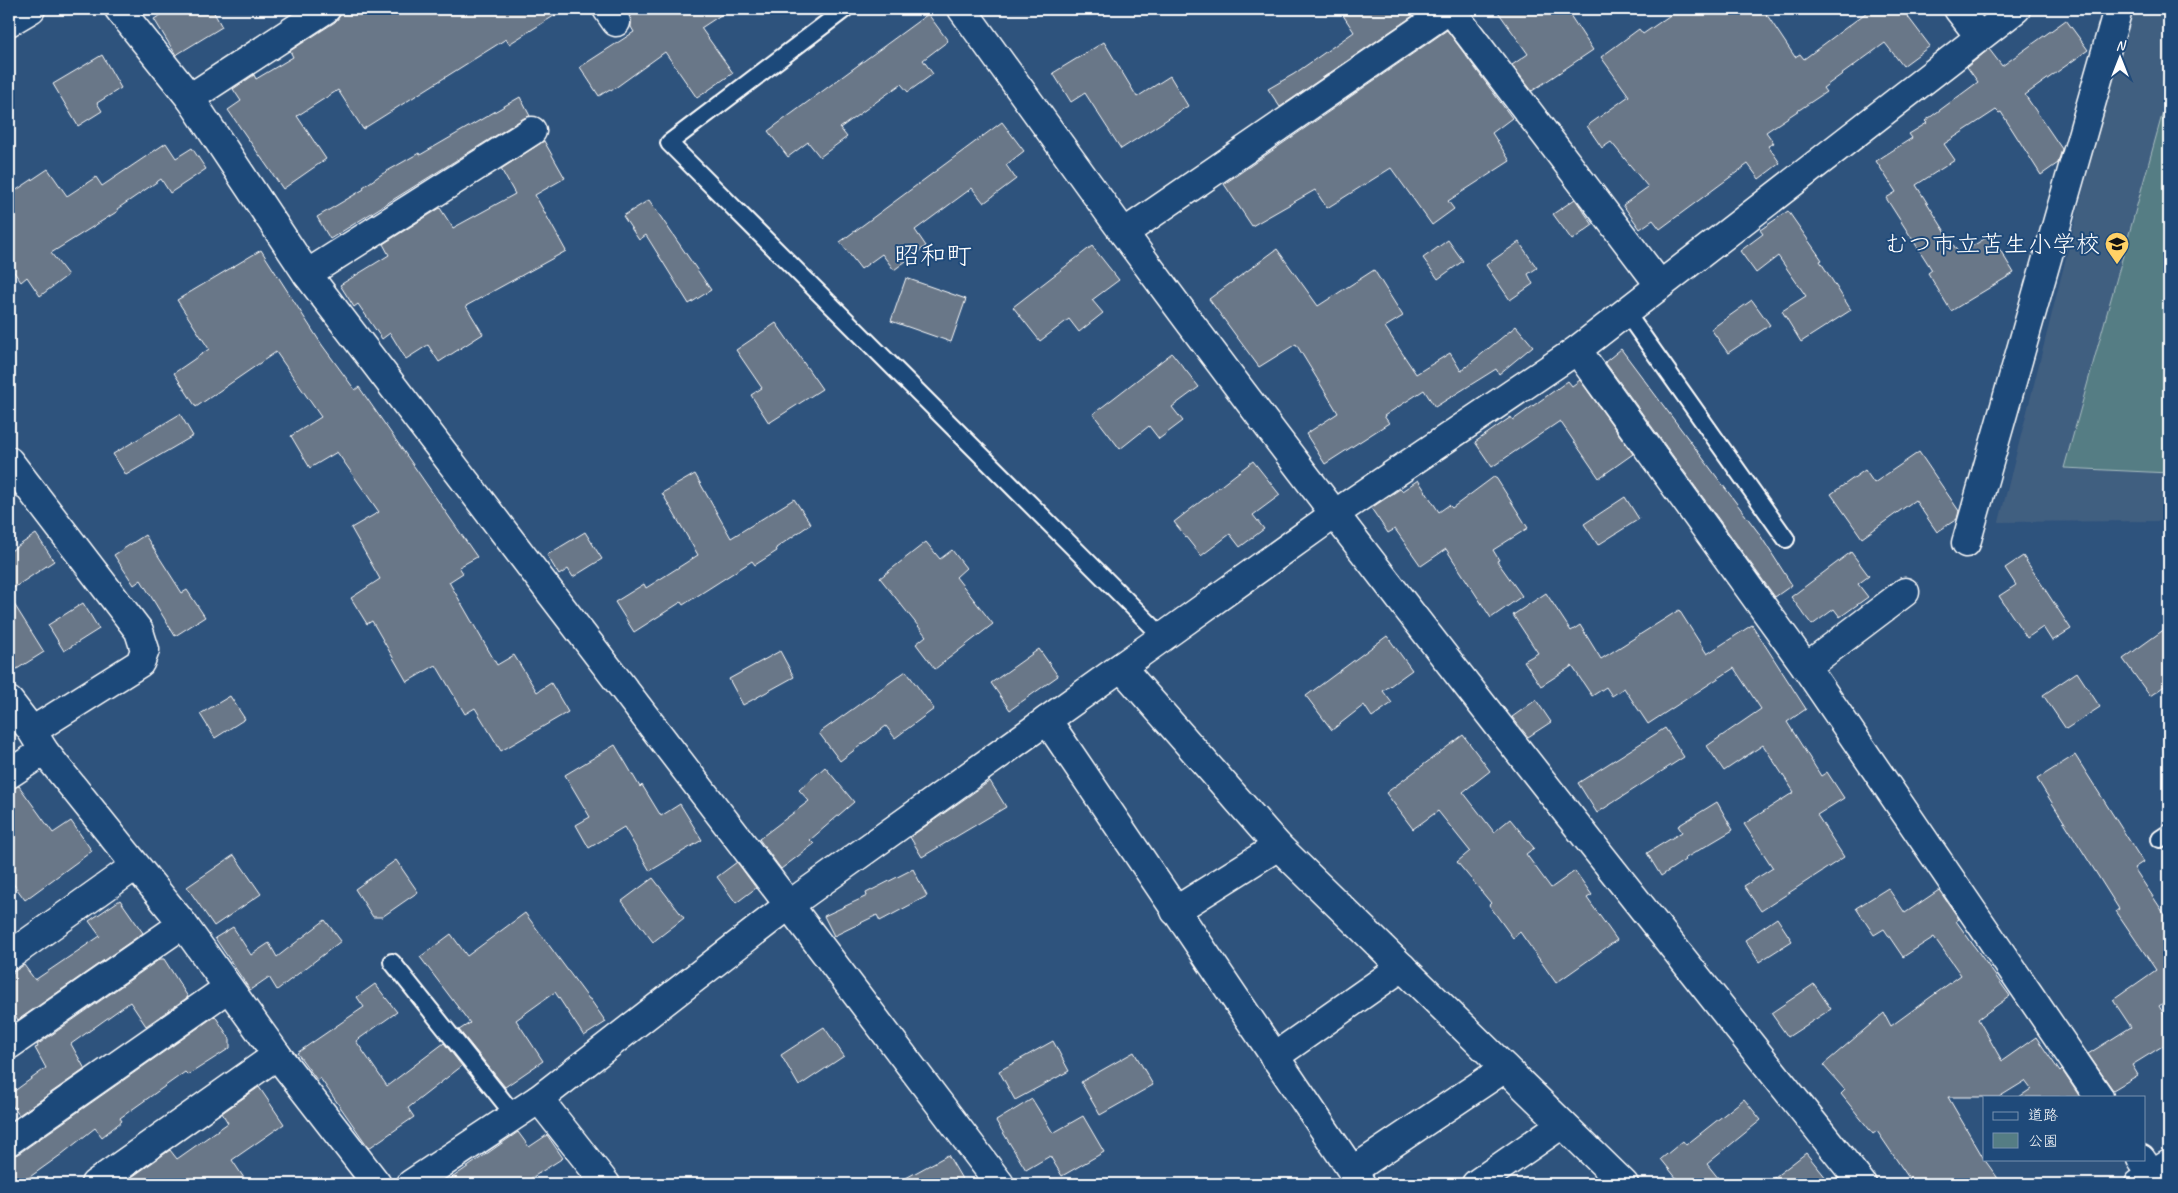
<svg xmlns="http://www.w3.org/2000/svg" width="2178" height="1193" viewBox="0 0 2178 1193" font-family="Caveat,'Klee One',sans-serif">
<style>
.built{fill:#405e80}
.green{fill:#557d84;stroke:#aabec2}
.building{fill:#697788;stroke:#fff}
.lines{fill:none;stroke-linecap:round;stroke-linejoin:round}
.lane-casing{stroke:#fff;stroke-width:20}
.street-casing{stroke:#fff;stroke-width:31}
.secondary-casing{stroke:#fff;stroke-width:31}
.lane{stroke:#1f4a7a;stroke-width:16}
.street{stroke:#1f4a7a;stroke-width:28}
.secondary{stroke:#1f4a7a;stroke-width:28}
.labels{text-anchor:middle;stroke-width:4;stroke-linejoin:round;paint-order:stroke}
.poi-label{font-size:24px;fill:#fff;stroke:#1f4a7a;text-anchor:end}
.quarter-label{font-size:26px;fill:#fff;stroke:#1f4a7a}
</style>
<rect width="100%" height="100%" fill="#2e537d"/>
<filter id="ink" filterUnits="userSpaceOnUse"><feTurbulence type="fractalNoise" baseFrequency=".02" numOctaves="2"/><feDisplacementMap in="SourceGraphic" scale="10" xChannelSelector="R" yChannelSelector="G"/><feConvolveMatrix kernelMatrix="1 2 1 2 8 2 1 2 1" color-interpolation-filters="sRGB"/></filter>
<g filter="url(#ink)">
<path class="built" d="M2129,9H2169V521L1999,522Z"/>
<path class="green" d="M2169,90V473L2064,468Z"/>
<g class="building">
<path d="M171,9H212L222,27L176,55L154,19Z"/>
<path d="M342,9H565L509,44L506,39L363,129L338,90L297,116L326,159L283,189L228,110L241,101L233,89L254,75L256,79L293,57L290,51L335,22L340,16Z"/>
<path d="M626,9H730L701,28L733,73L697,98L665,52L611,91L610,89L599,96L580,67L634,32L631,27V20Z"/>
<path d="M1339,9H1423L1280,107L1268,89L1294,74L1354,32Z"/>
<path d="M1496,9H1566L1593,50L1532,91L1512,65L1528,54Z"/>
<path d="M1679,9H1763L1795,57L1800,54L1804,59L1871,9H1902L1930,46L1903,66L1885,43L1823,88L1826,92L1766,132L1774,143L1768,146L1780,163L1759,179L1748,164L1660,229L1653,220L1640,229L1623,205L1648,187L1611,142L1602,148L1587,126L1629,96L1601,57L1639,29L1643,34Z"/>
<path d="M928,14L948,41L923,60L933,74L908,92L901,84L840,128L847,137L820,157L808,142L788,157L768,131Z"/>
<path d="M2066,20L2088,50L2025,95L2062,149L2058,163L2041,175L2001,112L1999,113L1996,110L1944,144L1955,160L1916,185L1959,254L1991,235L2014,273L1951,311L1928,273L1932,270L1886,198L1896,192L1876,161L1912,138L1909,134L1927,123L1925,121L1978,82L1967,67L1989,49L2002,66Z"/>
<path d="M1447,30L1512,118L1492,133L1510,161L1448,201L1454,209L1432,225L1391,168L1327,208L1315,190L1252,226L1224,184Z"/>
<path d="M1104,42L1137,97L1170,76L1188,106L1121,149L1085,93L1071,102L1053,73Z"/>
<path d="M102,55L121,88L97,103L102,111L78,126L53,84Z"/>
<path d="M520,97L530,116L524,118L330,239L317,217L364,189L363,187L382,174L419,153L420,155Z"/>
<path d="M1002,122L1024,151L1006,165L1016,179L984,203L972,188L915,230L926,246L894,270L882,254L861,269L840,242Z"/>
<path d="M544,141L565,178L535,195L566,251L466,306L483,334L439,362L428,345L406,359L390,333L382,339L358,304L354,307L340,285L389,255L383,244L440,208L453,228L515,194L501,169Z"/>
<path d="M166,143L176,158L192,148L206,169L170,193L161,179L117,209L118,211L51,253L68,275L40,296L27,277L21,282L9,265V195L48,169L67,196L96,177L102,186Z"/>
<path d="M1575,199L1593,225L1572,240L1553,214Z"/>
<path d="M649,200L711,290L689,304L646,235L639,240L623,216Z"/>
<path d="M1788,211L1822,260L1820,261L1851,310L1801,342L1782,311L1806,296L1778,256L1756,273L1740,251L1763,234L1760,230Z"/>
<path d="M1448,240L1463,261L1438,279L1423,258Z"/>
<path d="M1519,242L1537,268L1528,274L1533,284L1510,300L1486,265Z"/>
<path d="M1092,246L1119,280L1092,300L1103,313L1079,332L1069,319L1040,341L1013,307Z"/>
<path d="M1277,249L1318,306L1374,270L1403,316L1385,327L1416,374L1450,353L1461,371L1516,326L1533,346L1499,374L1496,369L1435,407L1424,390L1384,416L1389,423L1325,464L1306,434L1338,413L1296,344L1259,367L1209,299Z"/>
<path d="M261,250L322,345L355,390L359,387L477,557L459,567L463,573L449,582L497,665L514,655L537,692L551,683L568,712L501,751L475,708L465,714L436,665L407,682L372,621L367,624L351,598L380,579L351,528L379,512L337,452L310,468L291,436L321,417L276,352L196,407L174,373L209,349L177,300Z"/>
<path d="M906,278L966,299L951,342L891,321Z"/>
<path d="M1752,300L1770,325L1728,353L1711,329Z"/>
<path d="M776,323L822,389L769,423L751,395L762,388L736,350Z"/>
<path d="M1621,349L1758,532L1792,585L1775,597L1605,362Z"/>
<path d="M1172,353L1199,387L1172,407L1183,421L1159,439L1149,426L1120,449L1093,414Z"/>
<path d="M1580,380L1633,454L1599,478L1560,421L1492,467L1475,442L1511,417L1513,420L1568,381L1572,386Z"/>
<path d="M180,414L193,436L126,475L113,454Z"/>
<path d="M1919,452L1959,511L1957,519L1937,532L1915,500L1862,538L1831,494L1865,470L1874,483Z"/>
<path d="M1253,461L1280,495L1253,515L1264,529L1240,547L1230,534L1201,556L1174,522Z"/>
<path d="M695,474L731,538L794,499L811,524L776,548L777,551L755,565L752,561L683,605L681,602L634,632L615,602L644,584L646,588L698,555L662,493Z"/>
<path d="M1495,476L1528,528L1493,550L1499,560L1497,561L1522,596L1491,618L1446,549L1421,566L1395,529L1388,533L1371,508L1400,489L1402,491L1418,480L1439,512L1449,505L1452,508Z"/>
<path d="M1625,497L1639,519L1598,545L1584,524Z"/>
<path d="M585,532L602,559L573,577L568,569L559,575L547,555Z"/>
<path d="M36,534L54,561L9,591V552Z"/>
<path d="M145,535L182,593L187,590L205,617L175,636L141,580L134,585L114,555Z"/>
<path d="M926,542L940,559L952,550L966,568L956,577L993,624L935,669L916,644L926,636L880,578Z"/>
<path d="M1851,552L1869,576L1858,584L1868,597L1840,617L1834,609L1812,625L1791,597Z"/>
<path d="M2023,556L2071,629L2052,641L2043,627L2027,638L1999,596L2016,585L2005,568Z"/>
<path d="M1546,593L1571,631L1580,625L1601,659L1679,610L1707,654L1752,625L1806,709L1787,722L1821,776L1827,772L1844,798L1817,815L1844,857L1761,911L1744,886L1773,868L1744,824L1794,792L1763,745L1724,771L1707,746L1761,709L1734,668L1648,724L1624,688L1612,696L1606,687L1592,696L1572,666L1541,686L1524,661L1538,653L1513,615Z"/>
<path d="M9,596L44,652L9,674Z"/>
<path d="M83,603L99,629L64,651L48,625Z"/>
<path d="M2169,626V683L2150,696L2123,659Z"/>
<path d="M1387,636L1412,670L1383,691L1392,703L1372,717L1364,705L1332,730L1306,696Z"/>
<path d="M1039,649L1058,676L1010,710L991,683Z"/>
<path d="M780,651L794,677L743,705L729,679Z"/>
<path d="M906,671L934,709L895,738L886,726L840,761L819,733Z"/>
<path d="M2077,672L2100,707L2066,729L2043,695Z"/>
<path d="M230,696L245,719L215,738L200,714Z"/>
<path d="M1536,700L1551,722L1528,737L1512,717Z"/>
<path d="M1665,728L1684,757L1597,813L1578,783Z"/>
<path d="M1463,735L1490,771L1463,792L1494,832L1510,819L1534,848L1526,854L1551,888L1575,871L1592,895L1587,898L1617,940L1556,983L1520,932L1513,938L1489,905L1491,903L1457,862L1470,851L1438,811L1413,829L1386,793Z"/>
<path d="M615,745L640,787L642,785L661,816L680,804L702,840L650,871L624,827L589,848L576,825L590,817L565,775Z"/>
<path d="M2075,755L2143,862L2134,868L2169,921V999L2159,1006L2169,1023V1042L2132,1065L2138,1075L2113,1090L2088,1054L2131,1027L2113,1000L2156,970L2116,911L2119,909L2037,779Z"/>
<path d="M825,767L854,802L810,840L814,844L781,869L759,839L809,801L799,790Z"/>
<path d="M990,781L1006,807L922,857L910,837Z"/>
<path d="M19,786L53,833L71,821L92,851L25,900L9,878V789Z"/>
<path d="M1717,802L1733,830L1684,859L1685,860L1661,876L1647,853L1682,832L1678,826Z"/>
<path d="M234,855L261,894L214,926L187,887Z"/>
<path d="M396,860L418,892L382,917H373L355,889Z"/>
<path d="M737,862L756,888L736,903L717,877Z"/>
<path d="M913,869L927,896L880,921L877,915L834,936L824,916L867,896L866,893Z"/>
<path d="M653,878L684,918L653,942L622,901Z"/>
<path d="M1888,888L1905,913L1939,890L1959,919L1956,921L2010,996L1978,1019L2002,1061L2036,1037L2060,1072L2062,1070L2080,1097H2019L2031,1089L2025,1081L1999,1097H1948L1984,1159L2002,1184H1913L1877,1131L1873,1134L1841,1094L1845,1090L1823,1065L1884,1013L1891,1026L1961,975L1934,937L1903,957L1884,929L1874,935L1856,908Z"/>
<path d="M120,900L143,933L18,1020L9,1007V975L24,965L35,980L100,936L89,921Z"/>
<path d="M525,913L589,999H590L606,1022L584,1036L555,992L516,1020L543,1061L505,1087L459,1030L470,1023L420,957L451,934L467,956Z"/>
<path d="M1777,918L1792,941L1759,962L1745,940Z"/>
<path d="M325,920L341,941L277,990L269,977L250,990L215,938L233,927L251,955L269,943L277,957Z"/>
<path d="M160,959H164L188,997L146,1026L130,1002L71,1044L85,1069L19,1115L9,1101V1095L46,1068L35,1048L38,1047L37,1045Z"/>
<path d="M375,984L397,1012L356,1041L387,1086L444,1043L462,1066L408,1108L414,1117L369,1148L320,1078L317,1080L297,1053L364,1007L357,997Z"/>
<path d="M1814,984L1831,1009L1788,1037L1771,1013Z"/>
<path d="M215,1016L230,1039V1048L188,1075L185,1072L120,1118L122,1121L102,1137L95,1128L62,1154L20,1184H9V1157L18,1154Z"/>
<path d="M824,1027L844,1056L799,1086L781,1055Z"/>
<path d="M1053,1041L1069,1071L1015,1100L999,1071Z"/>
<path d="M1134,1052L1153,1085L1100,1115L1081,1082Z"/>
<path d="M259,1087L284,1124L232,1160L248,1184H122L170,1150L177,1159L228,1123L222,1113Z"/>
<path d="M1032,1099L1053,1133L1083,1116L1104,1152L1062,1176L1050,1156L1026,1170L996,1121Z"/>
<path d="M1744,1099L1761,1120L1707,1164L1723,1184H1681L1661,1159L1683,1141L1686,1145Z"/>
<path d="M518,1132L529,1147L547,1135L563,1158L522,1184H443Z"/>
<path d="M1806,1153L1831,1184H1766Z"/>
<path d="M948,1155L965,1184H895Z"/>
</g>
<g class="lines">
<defs>
<g id="lane">
<path d="M845,9L669,143L1163,637"/>
<path d="M1625,311L1786,539"/>
<path d="M2160,839L2169,833"/>
<path d="M392,962L515,1116"/>
</g>
<g id="street">
<path d="M119,9L190,98L307,274L789,905L1000,1184"/>
<path d="M607,9L616,22"/>
<path d="M962,9C1016,83 1069,158 1123,232C1361,556 1612,871 1862,1184"/>
<path d="M1450,9L1659,284"/>
<path d="M1958,9L1979,36"/>
<path d="M9,22L31,9"/>
<path d="M190,98L326,9"/>
<path d="M1124,233L1450,9"/>
<path d="M307,274L532,131"/>
<path d="M1577,350L1806,667L2099,1097"/>
<path d="M9,461L139,631L145,650L140,663L32,731"/>
<path d="M1966,543L2118,9"/>
<path d="M1121,667L1278,846L1624,1184"/>
<path d="M1806,667L1905,592"/>
<path d="M9,701L32,731L44,751L183,924L277,1055L377,1184"/>
<path d="M1047,720L1361,1184"/>
<path d="M9,774L44,751"/>
<path d="M1175,911L1278,846"/>
<path d="M9,956L135,866"/>
<path d="M9,1045L183,924"/>
<path d="M1274,1057L1402,967"/>
<path d="M539,1099L606,1184"/>
<path d="M9,1141L228,988"/>
<path d="M1352,1171L1505,1068"/>
<path d="M95,1184L277,1055"/>
<path d="M411,1184L539,1099L789,905L1163,637L1336,513L1577,350L2016,9"/>
<path d="M1476,1184L1562,1124"/>
<path d="M2139,1184L2152,1175L2141,1159"/>
</g>
<path id="secondary" d="M2152,1175L2169,1164"/>
</defs>
<use href="#lane" class="lane-casing"/>
<use href="#street" class="street-casing"/>
<use href="#secondary" class="secondary-casing"/>
<use href="#lane" class="lane"/>
<use href="#street" class="street"/>
<use href="#secondary" class="secondary"/>
</g>
</g>
<defs>
<symbol id="school-pin" viewBox="-11 -11 22 30"><path d="M0 17L-7.5 6A9.5 9.5 0 1 1 7.5 6Z" fill="#ffd166" stroke="#1f4a7a"/><path d="M0-5L7-2L0 1L-7-2ZM-4 1L0 2.5L4 1V4Q0 6-4 4Z" fill="#111"/></symbol>
</defs>
<g fill-rule="evenodd">
<use href="#school-pin" x="2103" y="230" width="28" height="38"/>
</g>
<g class="labels">
<g class="poi-label">
<text x="2100" y="252">むつ市立苫生小学校</text>
</g>
<g class="quarter-label">
<text x="933" y="264">昭和町</text>
</g>
</g>
<rect width="2178" height="1193" fill="none" stroke="#1f4a7a" stroke-width="30"/>
<rect x="15" y="15" width="2148" height="1163" fill="none" stroke="#fff" stroke-width="2" filter="url(#ink)"/>
<rect x="1983" y="1096" width="162" height="65" fill="#1f4a7a" stroke="#7992af"/>
<rect x="1993" y="1112" width="25" height="8" fill="#1f4a7a" stroke="#7992af"/>
<text x="2028" y="1120" font-size="15" fill="#ffffff">道路</text>
<rect x="1993" y="1133" width="25" height="15" fill="#557d84" stroke="#7992af"/>
<text x="2028" y="1146" font-size="15" fill="#ffffff">公園</text>
<g transform="translate(2120 58)" stroke="#1f4a7a" stroke-width="4" paint-order="stroke">
<path d="M0-4L9 19L0 12L-9 19Z" fill="#ffffff"/>
<text y="-8" font-size="14" font-weight="bold" text-anchor="middle" fill="#ffffff">N</text>
</g>
</svg>
